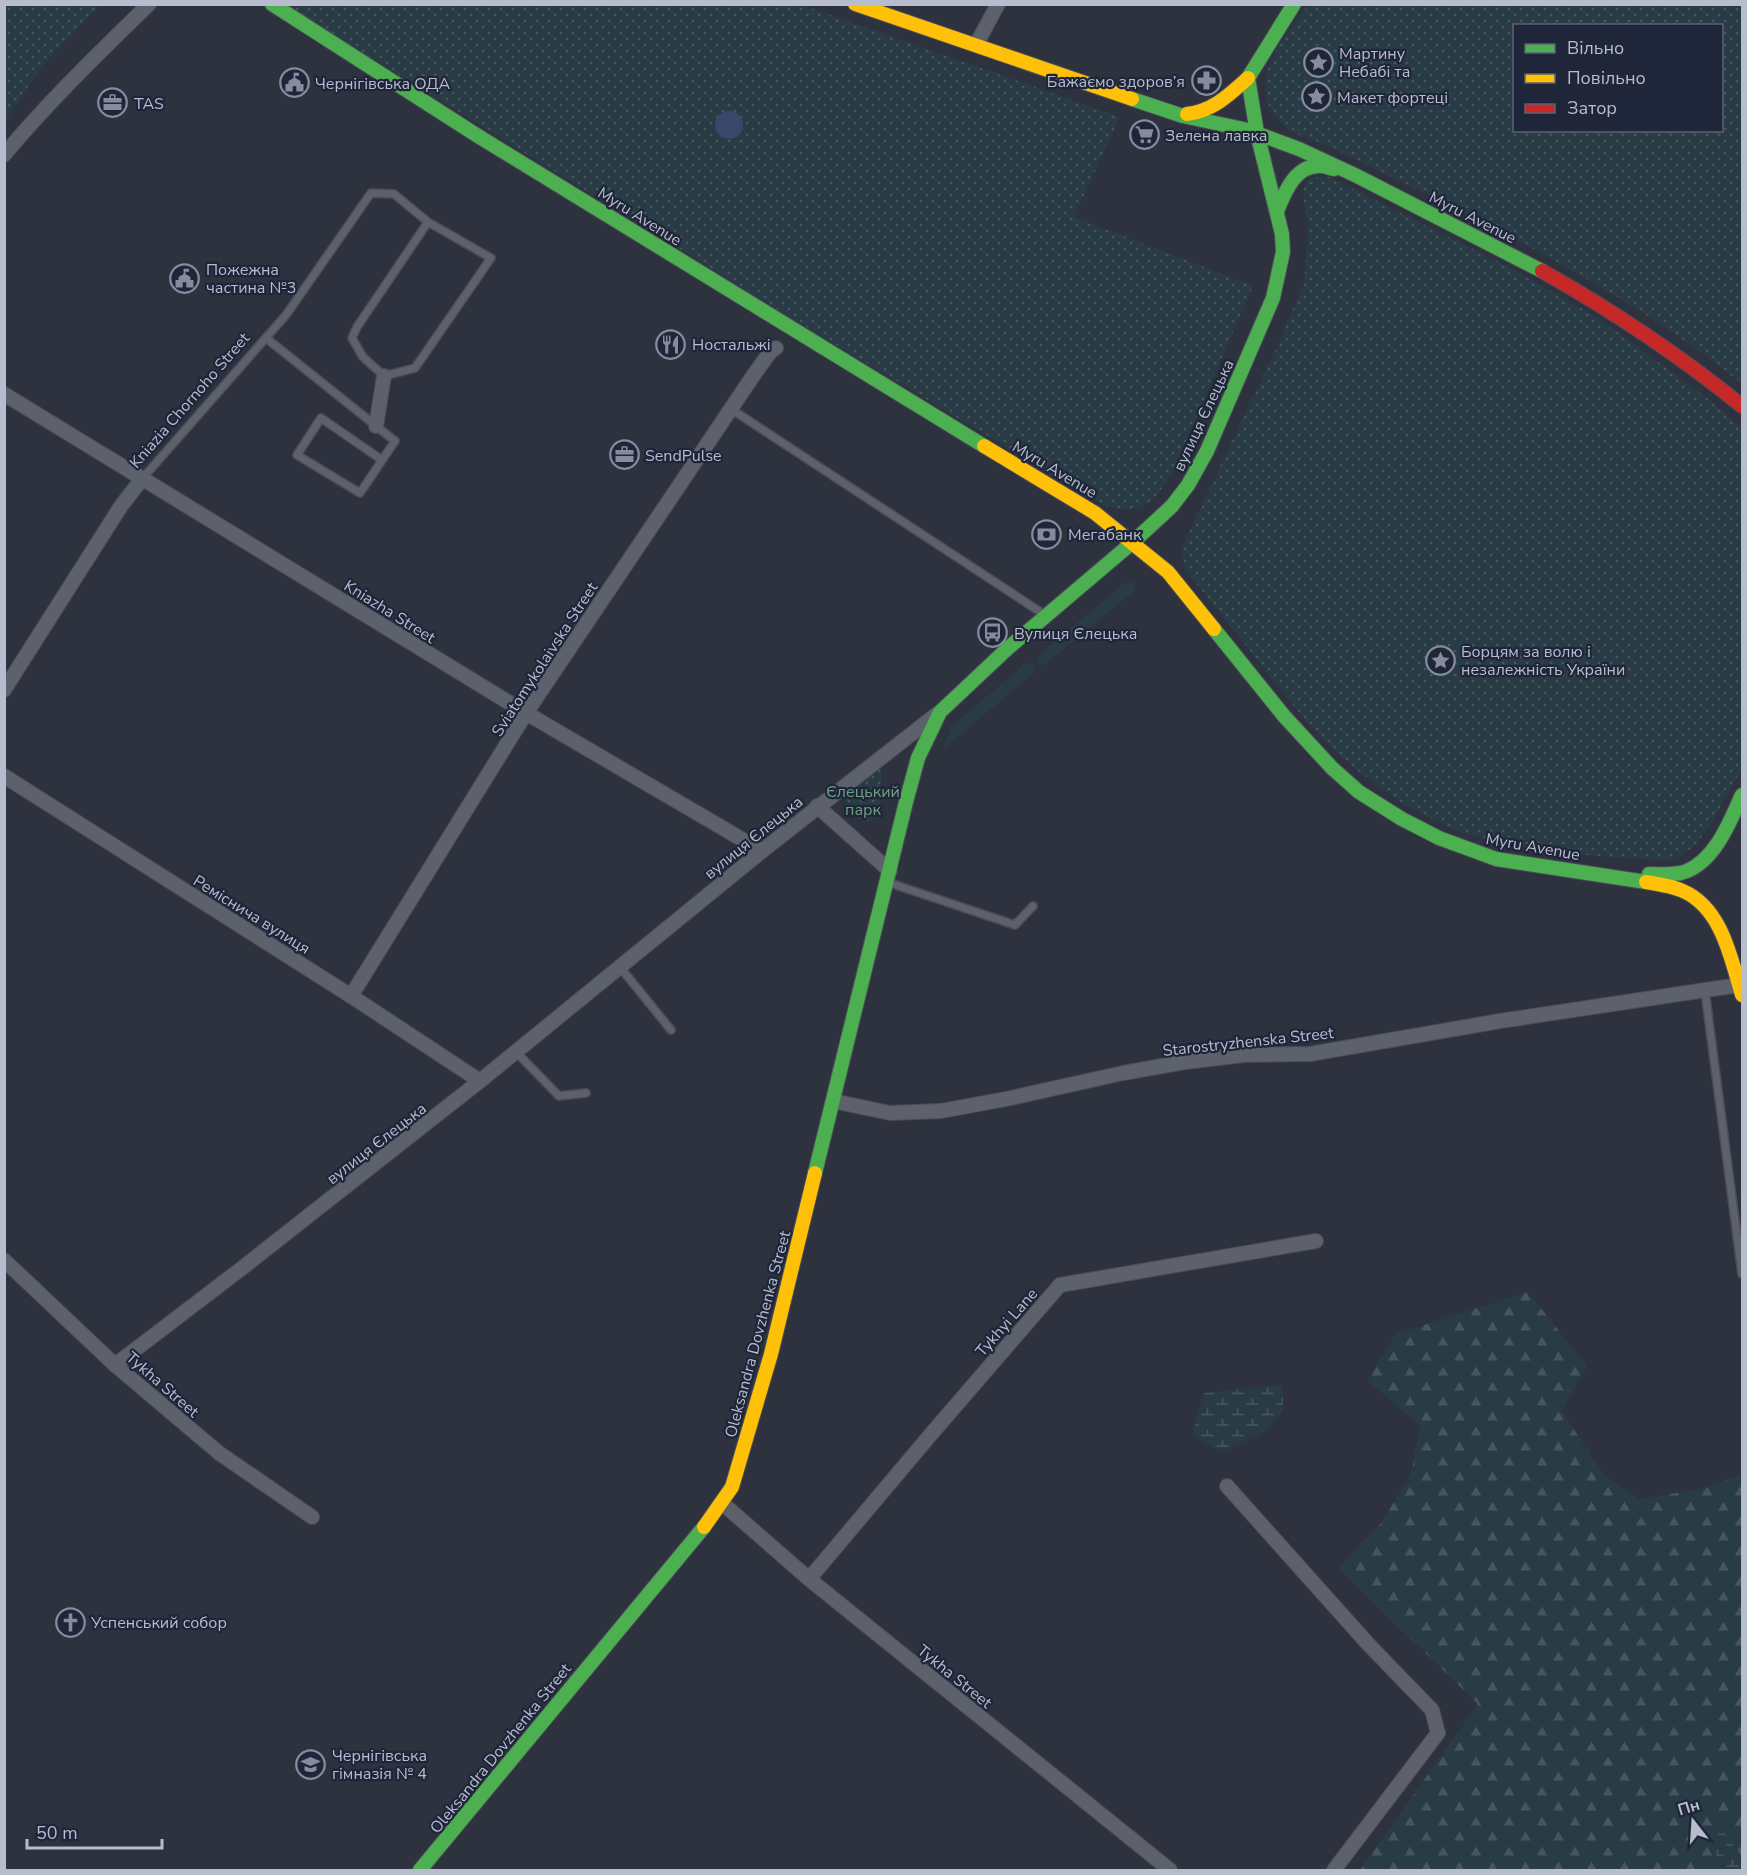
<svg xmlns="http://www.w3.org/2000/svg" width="1747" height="1875" viewBox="0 0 1747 1875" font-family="'Nunito Sans',sans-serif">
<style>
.grass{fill:url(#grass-tufts)}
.forest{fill:url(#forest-firs)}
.wetland{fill:url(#wetland-marsh)}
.park{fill:url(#park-dots);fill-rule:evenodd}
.water{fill:#3a476a}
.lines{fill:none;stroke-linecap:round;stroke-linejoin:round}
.lane-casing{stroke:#4a4d57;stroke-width:10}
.street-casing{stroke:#4a4d57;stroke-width:16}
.fast-casing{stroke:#4a4d57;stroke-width:16}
.slow-casing{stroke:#4a4d57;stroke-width:16}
.jam-casing{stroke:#4a4d57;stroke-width:16}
.lane{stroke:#5d616b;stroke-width:7}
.street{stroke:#5d616b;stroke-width:14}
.fast{stroke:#4caf50;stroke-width:14}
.slow{stroke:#ffc107;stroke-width:14}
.jam{stroke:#c62828;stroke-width:14}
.labels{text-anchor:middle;stroke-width:4.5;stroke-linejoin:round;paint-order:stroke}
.poi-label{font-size:16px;fill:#b8bdce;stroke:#1f263a;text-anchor:start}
.street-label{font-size:16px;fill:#b8bdce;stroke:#1f263a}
.park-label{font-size:16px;fill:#6ea080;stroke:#1f263a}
</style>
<defs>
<pattern id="grass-tufts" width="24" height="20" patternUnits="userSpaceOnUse" patternTransform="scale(1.5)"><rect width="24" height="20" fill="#293c45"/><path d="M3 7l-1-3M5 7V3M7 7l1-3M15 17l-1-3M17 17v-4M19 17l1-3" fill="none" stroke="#46565f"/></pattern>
<pattern id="forest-firs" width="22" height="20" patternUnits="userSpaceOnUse" patternTransform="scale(1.5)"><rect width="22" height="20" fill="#293c45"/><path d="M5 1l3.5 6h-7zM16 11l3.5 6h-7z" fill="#46565f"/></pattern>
<pattern id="wetland-marsh" width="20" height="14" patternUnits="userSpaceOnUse" patternTransform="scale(1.5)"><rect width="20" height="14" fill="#293c45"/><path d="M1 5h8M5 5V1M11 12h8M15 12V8" fill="none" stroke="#46565f"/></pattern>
<pattern id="park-dots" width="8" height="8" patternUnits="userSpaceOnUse" patternTransform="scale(1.5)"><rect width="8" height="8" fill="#293c45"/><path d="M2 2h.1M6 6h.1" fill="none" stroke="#46565f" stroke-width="1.8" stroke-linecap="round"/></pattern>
</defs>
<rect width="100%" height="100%" fill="#2d323e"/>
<g class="grass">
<path d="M1126,582H1131L1134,585L1135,590L1045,664L1040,665L1038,662L1039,655Z"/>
<path d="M1027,663L1034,664L1036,671L943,749L951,729L956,723Z"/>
</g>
<path class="forest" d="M1528,1292L1587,1366L1562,1411L1603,1474L1639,1499L1703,1489L1742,1474V1870H1360L1478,1704L1338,1568L1382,1522L1411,1474L1420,1426L1367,1380L1396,1334Z"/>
<g class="wetland">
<path d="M1283,1385V1411L1264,1432L1222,1452L1192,1436L1204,1393Z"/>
<path d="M1719,1828L1742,1856V1870H1715Z"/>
</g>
<g class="park">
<path d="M5,4L100,5L42,66L5,121Z"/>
<path d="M286,5H802L1120,117L1074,217L1253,286L1173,471C1164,486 1152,507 1133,509C1124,510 1113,507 1104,506L795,320Z"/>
<path d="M1308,5H1742V384C1628,291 1494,228 1363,163C1348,156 1333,148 1318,142C1309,138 1297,135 1289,130C1282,125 1275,116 1271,109C1250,73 1289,32 1308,5ZM1514,26H1722V130H1514Z"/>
<path d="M1327,176L1511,268L1598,318L1703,395L1742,428V768L1711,824L1696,844L1685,853L1675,858L1663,860L1595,856L1516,846L1470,835L1448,827L1405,805L1359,772L1334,750L1305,720L1185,569L1181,552L1186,539L1274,353L1304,284L1308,229L1303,194L1304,186L1310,178Z"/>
<path d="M878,766L882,767L879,816L866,822C852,818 842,803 848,789Z"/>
</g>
<circle class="water" cx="729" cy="125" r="14"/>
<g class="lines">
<defs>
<g id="lane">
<path d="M266,338L395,441L360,493L297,455L321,418L382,460"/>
<path d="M731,409L1045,615"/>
<path d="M142,479L286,315L371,193L394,194L428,222L357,327L352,338L363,357L384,376L415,368L491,258L428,222"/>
<path d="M887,882L1015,925L1033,906"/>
<path d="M620,967L671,1030"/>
<path d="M1705,991L1742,1274"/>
<path d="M516,1052L559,1096L586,1093"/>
</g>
<g id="street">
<path d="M976,45L998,4"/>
<path d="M4,155C49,101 99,53 149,4"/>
<path d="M4,394L526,713L762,851"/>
<path d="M376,426L384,376"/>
<path d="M4,690L121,506L142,479"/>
<path d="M4,776L351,996L480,1081"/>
<path d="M817,806L890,871"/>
<path d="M351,996L526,713L755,373L771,351L776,348"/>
<path d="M833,1101L890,1113L941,1111L1006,1099L1123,1073L1185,1062L1244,1055L1310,1054L1500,1021L1739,985"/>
<path d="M4,1260L115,1365L219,1453L312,1517"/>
<path d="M115,1365L237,1272L480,1081L762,851L937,714"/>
<path d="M1227,1486L1369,1645L1432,1710L1438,1733L1334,1870"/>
<path d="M722,1503L809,1579L1170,1870"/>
<path d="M809,1579L932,1433L1060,1285L1316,1241"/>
</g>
<g id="fast">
<path d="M272,4L478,136L984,446"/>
<path d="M1132,99L1183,116L1248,130L1299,149L1357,176L1542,271"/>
<path d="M1277,211C1285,192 1295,165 1320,166C1325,166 1329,168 1334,169"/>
<path d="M1133,542L1172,506L1188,485L1207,451L1273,298L1283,252L1282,234L1257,133L1248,78L1294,4"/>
<path d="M1214,629L1284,716L1332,768L1359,792L1402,819L1439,838L1496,859L1646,882"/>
<path d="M1649,874C1661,874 1675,876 1687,871C1716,859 1730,821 1742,795"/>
<path d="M815,1173L906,802L918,758L940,712L1007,649L1133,542"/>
<path d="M420,1870L704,1527"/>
</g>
<g id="slow">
<path d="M855,4L1132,99"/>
<path d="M1187,114C1213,111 1229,95 1248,78"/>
<path d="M984,446L1095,513L1168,572L1214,629"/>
<path d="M1646,882C1658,884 1672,886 1683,891C1722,908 1731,959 1742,995"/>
<path d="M704,1527L732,1487L771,1354L815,1173"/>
</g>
<path id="jam" d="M1542,271C1613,311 1679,355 1742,406"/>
</defs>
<use href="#lane" class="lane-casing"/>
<use href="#street" class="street-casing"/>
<use href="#fast" class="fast-casing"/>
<use href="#slow" class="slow-casing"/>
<use href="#jam" class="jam-casing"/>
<use href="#lane" class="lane"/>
<use href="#street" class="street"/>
<use href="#fast" class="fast"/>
<use href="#slow" class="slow"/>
<use href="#jam" class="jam"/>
</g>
<defs>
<symbol id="sight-ring" viewBox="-11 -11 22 22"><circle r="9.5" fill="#1f263a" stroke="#878c9c" stroke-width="1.5"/><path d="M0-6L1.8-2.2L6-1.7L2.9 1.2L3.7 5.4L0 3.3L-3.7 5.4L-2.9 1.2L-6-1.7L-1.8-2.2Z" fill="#878c9c"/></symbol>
<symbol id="pharmacy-ring" viewBox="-11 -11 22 22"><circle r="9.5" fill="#1f263a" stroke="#878c9c" stroke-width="1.5"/><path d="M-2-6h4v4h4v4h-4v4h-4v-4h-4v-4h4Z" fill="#878c9c"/></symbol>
<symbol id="civic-ring" viewBox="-11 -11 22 22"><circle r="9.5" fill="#1f263a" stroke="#878c9c" stroke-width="1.5"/><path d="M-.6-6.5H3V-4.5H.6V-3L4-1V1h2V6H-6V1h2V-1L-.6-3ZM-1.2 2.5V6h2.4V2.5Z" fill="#878c9c"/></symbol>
<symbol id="office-ring" viewBox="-11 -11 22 22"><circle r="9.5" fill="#1f263a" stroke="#878c9c" stroke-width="1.5"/><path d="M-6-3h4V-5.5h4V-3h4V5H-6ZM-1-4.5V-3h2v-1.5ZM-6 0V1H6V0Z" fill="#878c9c"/></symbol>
<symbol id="supermarket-ring" viewBox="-11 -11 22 22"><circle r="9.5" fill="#1f263a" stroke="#878c9c" stroke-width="1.5"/><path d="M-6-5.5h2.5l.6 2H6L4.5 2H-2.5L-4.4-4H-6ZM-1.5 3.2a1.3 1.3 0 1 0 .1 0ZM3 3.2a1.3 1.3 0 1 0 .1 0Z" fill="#878c9c"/></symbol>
<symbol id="restaurant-ring" viewBox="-11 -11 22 22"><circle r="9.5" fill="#1f263a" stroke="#878c9c" stroke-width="1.5"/><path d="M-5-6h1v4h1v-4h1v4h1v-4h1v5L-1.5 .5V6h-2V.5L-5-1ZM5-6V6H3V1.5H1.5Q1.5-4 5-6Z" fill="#878c9c"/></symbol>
<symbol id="bank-ring" viewBox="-11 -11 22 22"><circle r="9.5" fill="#1f263a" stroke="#878c9c" stroke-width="1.5"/><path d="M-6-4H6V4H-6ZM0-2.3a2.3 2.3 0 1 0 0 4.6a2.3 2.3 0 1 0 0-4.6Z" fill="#878c9c"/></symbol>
<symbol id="bus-ring" viewBox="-11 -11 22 22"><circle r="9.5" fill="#1f263a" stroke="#878c9c" stroke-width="1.5"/><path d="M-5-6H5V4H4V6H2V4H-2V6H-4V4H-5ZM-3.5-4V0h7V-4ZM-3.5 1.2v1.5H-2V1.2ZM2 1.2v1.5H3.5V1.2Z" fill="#878c9c"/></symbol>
<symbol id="church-ring" viewBox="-11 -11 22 22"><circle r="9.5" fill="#1f263a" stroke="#878c9c" stroke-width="1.5"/><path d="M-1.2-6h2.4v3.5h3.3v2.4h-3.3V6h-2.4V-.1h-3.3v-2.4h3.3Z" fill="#878c9c"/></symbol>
<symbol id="school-ring" viewBox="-11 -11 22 22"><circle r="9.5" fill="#1f263a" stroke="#878c9c" stroke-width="1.5"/><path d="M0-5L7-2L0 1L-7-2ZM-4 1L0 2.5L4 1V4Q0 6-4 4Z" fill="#878c9c"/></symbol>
</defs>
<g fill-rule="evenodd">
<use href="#sight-ring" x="1302" y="46" width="33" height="33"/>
<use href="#pharmacy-ring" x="1190" y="64" width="33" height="33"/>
<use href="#civic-ring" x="278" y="66" width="33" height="33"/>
<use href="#sight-ring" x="1300" y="80" width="33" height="33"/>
<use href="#office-ring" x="96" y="86" width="33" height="33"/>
<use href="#supermarket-ring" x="1128" y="118" width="33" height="33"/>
<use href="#civic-ring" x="168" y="262" width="33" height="33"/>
<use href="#restaurant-ring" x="654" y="328" width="33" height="33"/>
<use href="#office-ring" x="608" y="438" width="33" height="33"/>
<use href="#bank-ring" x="1030" y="518" width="33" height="33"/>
<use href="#bus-ring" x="976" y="616" width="33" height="33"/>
<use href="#sight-ring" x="1424" y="644" width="33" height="33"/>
<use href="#church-ring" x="54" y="1606" width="33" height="33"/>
<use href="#school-ring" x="294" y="1748" width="33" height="33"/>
</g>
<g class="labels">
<g class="poi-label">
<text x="1339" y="59">Мартину<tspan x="1339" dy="18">Небабі та</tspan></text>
<text x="1185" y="87" text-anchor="end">Бажаємо здоров’я</text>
<text x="315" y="89">Чернігівська ОДА</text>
<text x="1337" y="103">Макет фортеці</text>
<text x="134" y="109">TAS</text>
<text x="1165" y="141">Зелена лавка</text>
<text x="206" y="275">Пожежна<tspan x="206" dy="18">частина №3</tspan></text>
<text x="692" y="350">Ностальжі</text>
<text x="645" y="461">SendPulse</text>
<text x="1068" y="540">Мегабанк</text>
<text x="1014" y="639">Вулиця Єлецька</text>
<text x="1461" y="657">Борцям за волю і<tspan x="1461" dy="18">незалежність України</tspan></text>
<text x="91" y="1628">Успенський собор</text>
<text x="332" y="1761">Чернігівська<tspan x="332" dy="18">гімназія № 4</tspan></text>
</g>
<g class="street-label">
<text transform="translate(640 216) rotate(32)" y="6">Myru Avenue</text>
<text transform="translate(1473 217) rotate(27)" y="6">Myru Avenue</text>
<text transform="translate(189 400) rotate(-49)" y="6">Kniazia Chornoho Street</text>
<text transform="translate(1203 415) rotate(-65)" y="6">вулиця Єлецька</text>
<text transform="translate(1055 469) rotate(31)" y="6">Myru Avenue</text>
<text transform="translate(390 611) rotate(32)" y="6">Kniazha Street</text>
<text transform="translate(544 659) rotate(-57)" y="6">Sviatomykolaivska Street</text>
<text transform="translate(753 837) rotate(-39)" y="6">вулиця Єлецька</text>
<text transform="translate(1533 846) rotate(10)" y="6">Myru Avenue</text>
<text transform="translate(252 914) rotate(32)" y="6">Реміснича вулиця</text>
<text transform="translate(1248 1041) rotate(-6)" y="6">Starostryzhenska Street</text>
<text transform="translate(376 1143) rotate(-38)" y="6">вулиця Єлецька</text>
<text transform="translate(1006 1322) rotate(-49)" y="6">Tykhyi Lane</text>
<text transform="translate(757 1334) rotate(-75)" y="6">Oleksandra Dovzhenka Street</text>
<text transform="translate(163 1384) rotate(41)" y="6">Tykha Street</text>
<text transform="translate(955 1676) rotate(39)" y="6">Tykha Street</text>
<text transform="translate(500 1748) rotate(-51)" y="6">Oleksandra Dovzhenka Street</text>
</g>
<g class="park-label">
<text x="863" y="797">Єлецький<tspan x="863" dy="18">парк</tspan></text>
</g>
</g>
<rect width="1747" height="1875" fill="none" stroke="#b8bdce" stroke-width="12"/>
<rect x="1513" y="24" width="210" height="108" fill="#1f263a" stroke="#5c6275" stroke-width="1.5"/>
<rect x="1525" y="44" width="30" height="9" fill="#4caf50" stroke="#5c6275" stroke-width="1.5"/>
<text x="1567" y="54" font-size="18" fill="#b8bdce">Вільно</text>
<rect x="1525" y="74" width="30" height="9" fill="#ffc107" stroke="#5c6275" stroke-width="1.5"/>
<text x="1567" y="84" font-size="18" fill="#b8bdce">Повільно</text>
<rect x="1525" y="104" width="30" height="9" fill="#c62828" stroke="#5c6275" stroke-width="1.5"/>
<text x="1567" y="114" font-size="18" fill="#b8bdce">Затор</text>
<g transform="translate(1693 1821) rotate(343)" stroke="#1f263a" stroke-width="4.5" paint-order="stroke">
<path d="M0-4.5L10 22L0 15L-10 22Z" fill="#b8bdce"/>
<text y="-9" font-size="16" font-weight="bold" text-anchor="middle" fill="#b8bdce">Пн</text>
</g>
<path d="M27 1839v9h135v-9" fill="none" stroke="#b8bdce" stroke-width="3"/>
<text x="36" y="1839" font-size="18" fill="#b8bdce" stroke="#1f263a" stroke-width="4.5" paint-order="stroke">50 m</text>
</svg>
